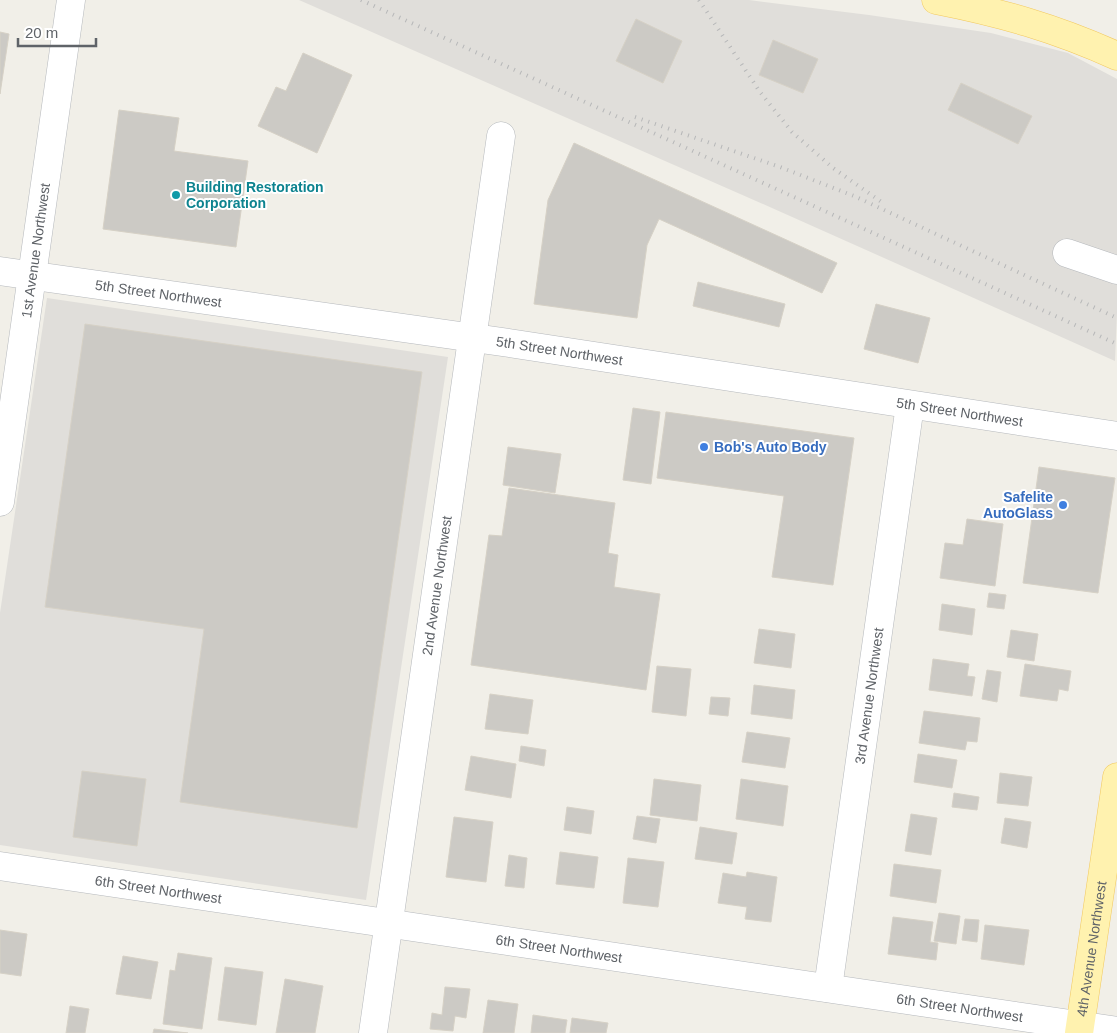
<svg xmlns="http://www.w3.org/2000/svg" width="1117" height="1033" viewBox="0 0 1117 1033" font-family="Arial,sans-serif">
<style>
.industrial{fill:#e0deda}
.building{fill:#cccac5;stroke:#d6d1c6}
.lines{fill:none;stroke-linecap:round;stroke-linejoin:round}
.minor-casing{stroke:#b5b8bc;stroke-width:29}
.major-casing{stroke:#f2c960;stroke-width:29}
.minor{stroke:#fff;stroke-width:28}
.major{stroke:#fff2af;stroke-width:28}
.rail{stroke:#b6b7b8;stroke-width:4;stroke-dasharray:1 6;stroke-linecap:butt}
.culture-dot{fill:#0f9aa8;stroke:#fff;stroke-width:2}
.shop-dot{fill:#3f7fe0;stroke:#fff;stroke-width:2}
.labels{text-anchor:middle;stroke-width:4;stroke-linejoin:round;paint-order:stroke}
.culture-label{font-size:14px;font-weight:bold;fill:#0d838f;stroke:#fff;text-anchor:start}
.street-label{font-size:14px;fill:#5f6368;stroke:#fff}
.shop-label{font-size:14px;font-weight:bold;fill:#366cbe;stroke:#fff;text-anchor:start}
</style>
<rect width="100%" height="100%" fill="#f1efe8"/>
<g class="industrial">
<path d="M299,0H749L869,15L991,33L1068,53L1117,79V312L1115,361L772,208Z"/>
<path d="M47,298L448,357L366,900L0,845V613Z"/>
</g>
<g class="building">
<path d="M636,19L682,41L663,83L616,61Z"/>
<path d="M0,32L9,34L0,94Z"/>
<path d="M773,40L818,59L803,93L759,75Z"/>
<path d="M303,53L352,75L317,153L258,126L276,87L286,91Z"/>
<path d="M961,83L1032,116L1018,144L948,110Z"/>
<path d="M119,110L179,118L174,151L248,161L236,247L103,229Z"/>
<path d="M574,143L837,263L822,293L659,219L647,245L637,318L534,304L548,200Z"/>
<path d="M698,282L785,304L779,327L693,306Z"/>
<path d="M876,304L930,318L918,363L864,349Z"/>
<path d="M85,324L422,372L357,828L180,802L204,629L45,607Z"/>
<path d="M633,408L660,412L651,484L623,480Z"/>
<path d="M666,412L854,438L833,585L772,577L784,496L657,478Z"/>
<path d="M508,447L561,454L555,493L503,485Z"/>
<path d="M1039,467L1115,478L1098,593L1023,583Z"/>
<path d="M509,488L615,503L608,553L618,555L614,587L660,594L646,690L471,665L489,535L502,536Z"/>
<path d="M967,519L1003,524L995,586L940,578L945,543L963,545Z"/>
<path d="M989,593L1006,595L1004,609L987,607Z"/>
<path d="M942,604L975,609L972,635L939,630Z"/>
<path d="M759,629L795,634L791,668L754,663Z"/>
<path d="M1011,630L1038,634L1034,661L1007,657Z"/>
<path d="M933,659L969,664L967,676L975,677L972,696L929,690Z"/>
<path d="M1025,664L1071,671L1068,691L1059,689L1057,701L1020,696Z"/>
<path d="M657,666L691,669L686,716L652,712Z"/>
<path d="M987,670L1001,672L997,702L982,699Z"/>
<path d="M754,685L795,690L792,719L751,714Z"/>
<path d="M490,694L533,700L528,734L485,729Z"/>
<path d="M711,697L730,698L728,716L709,714Z"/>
<path d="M924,711L980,718L977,742L967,741L965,750L919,743Z"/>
<path d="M747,732L790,738L785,768L742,762Z"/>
<path d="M521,746L546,750L544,766L519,761Z"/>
<path d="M918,754L957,760L952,788L914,782Z"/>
<path d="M471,756L516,764L511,798L465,790Z"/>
<path d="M82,771L146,779L137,846L73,837Z"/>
<path d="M1000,773L1032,777L1028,806L997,803Z"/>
<path d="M654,779L701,785L697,821L650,815Z"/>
<path d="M741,779L788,786L783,826L736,819Z"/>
<path d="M954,793L979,797L977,810L952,807Z"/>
<path d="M567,807L594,811L591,834L564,830Z"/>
<path d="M911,814L937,818L931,855L905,851Z"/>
<path d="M637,816L660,819L656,843L633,839Z"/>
<path d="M454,817L493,822L486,882L446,877Z"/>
<path d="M1005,818L1031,822L1027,848L1001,843Z"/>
<path d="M700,827L737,833L732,864L695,859Z"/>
<path d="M560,852L598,857L594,888L556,884Z"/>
<path d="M509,855L527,858L524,888L505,886Z"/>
<path d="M628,858L664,862L658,907L623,903Z"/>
<path d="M894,864L941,870L936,903L890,896Z"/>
<path d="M747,872L777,877L771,922L745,919L747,907L718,903L723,873L746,877Z"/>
<path d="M939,913L960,916L956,944L934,941Z"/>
<path d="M893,917L933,922L930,942L938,943L936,960L888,954Z"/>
<path d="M965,919L979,920L977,942L962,940Z"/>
<path d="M985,925L1029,930L1024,965L981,959Z"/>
<path d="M0,930L27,934L21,976L0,973Z"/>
<path d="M178,953L212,958L202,1029L163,1024L170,970L175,971Z"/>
<path d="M123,956L158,962L151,999L116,994Z"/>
<path d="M225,967L263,972L256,1025L218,1020Z"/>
<path d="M285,979L323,986L315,1033H276Z"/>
<path d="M445,987L470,989L466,1018L455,1016L453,1031L430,1029L432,1013L442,1015Z"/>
<path d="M488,1000L518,1004L514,1033H483Z"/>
<path d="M70,1006L89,1009L85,1033H66Z"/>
<path d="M533,1015L567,1020L565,1033H531Z"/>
<path d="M572,1018L608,1023L606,1033H570Z"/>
<path d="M154,1029L188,1033H153Z"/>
</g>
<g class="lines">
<defs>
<g id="minor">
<path d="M1067,253L1117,270"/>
<path id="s1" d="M0,271L509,343L1117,436"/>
<path id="s2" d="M0,502L71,0"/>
<path id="s3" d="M0,866L1117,1031"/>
<path id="s4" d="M828,988L910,405"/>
<path id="s5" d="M373,1033L501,136"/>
</g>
<g id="major">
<path d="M936,0C1002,13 1055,28 1117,56"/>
<path id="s6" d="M1079,1033L1117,777"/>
</g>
</defs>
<use href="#minor" class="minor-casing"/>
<use href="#major" class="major-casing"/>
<use href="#minor" class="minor"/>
<use href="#major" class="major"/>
<g class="rail">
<path d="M361,0L1117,344"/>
<path d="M699,0L760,92L792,132L833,168L883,203"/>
<path d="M635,117L780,167L854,196L1117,318"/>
</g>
</g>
<circle class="culture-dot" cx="176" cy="195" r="5"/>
<g class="shop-dot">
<circle cx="704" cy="447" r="5"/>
<circle cx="1063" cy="505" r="5"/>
</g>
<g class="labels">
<g class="culture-label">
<text x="186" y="192">Building Restoration<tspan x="186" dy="16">Corporation</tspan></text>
</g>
<g class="street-label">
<text dy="5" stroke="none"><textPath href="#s2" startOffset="254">1st Avenue Northwest</textPath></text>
<text dy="5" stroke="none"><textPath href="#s1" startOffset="160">5th Street Northwest</textPath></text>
<text dy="5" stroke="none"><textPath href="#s1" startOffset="565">5th Street Northwest</textPath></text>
<text dy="5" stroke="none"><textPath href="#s1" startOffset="970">5th Street Northwest</textPath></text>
<text dy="5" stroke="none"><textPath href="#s5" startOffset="452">2nd Avenue Northwest</textPath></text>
<text dy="5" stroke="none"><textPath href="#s4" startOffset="295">3rd Avenue Northwest</textPath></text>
<text dy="5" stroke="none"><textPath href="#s3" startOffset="160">6th Street Northwest</textPath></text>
<text dy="5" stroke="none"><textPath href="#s3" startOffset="565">6th Street Northwest</textPath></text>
<text dy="5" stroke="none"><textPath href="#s6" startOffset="85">4th Avenue Northwest</textPath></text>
<text dy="5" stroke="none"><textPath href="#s3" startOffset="970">6th Street Northwest</textPath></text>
</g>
<g class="shop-label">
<text x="714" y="452">Bob's Auto Body</text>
<text x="1053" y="502" text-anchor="end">Safelite<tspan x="1053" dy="16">AutoGlass</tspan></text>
</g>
</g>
<path d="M18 38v8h78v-8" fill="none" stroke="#5f6368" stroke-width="2.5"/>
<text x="25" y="38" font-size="15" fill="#5f6368" stroke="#ffffff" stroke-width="4" paint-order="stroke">20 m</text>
</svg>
